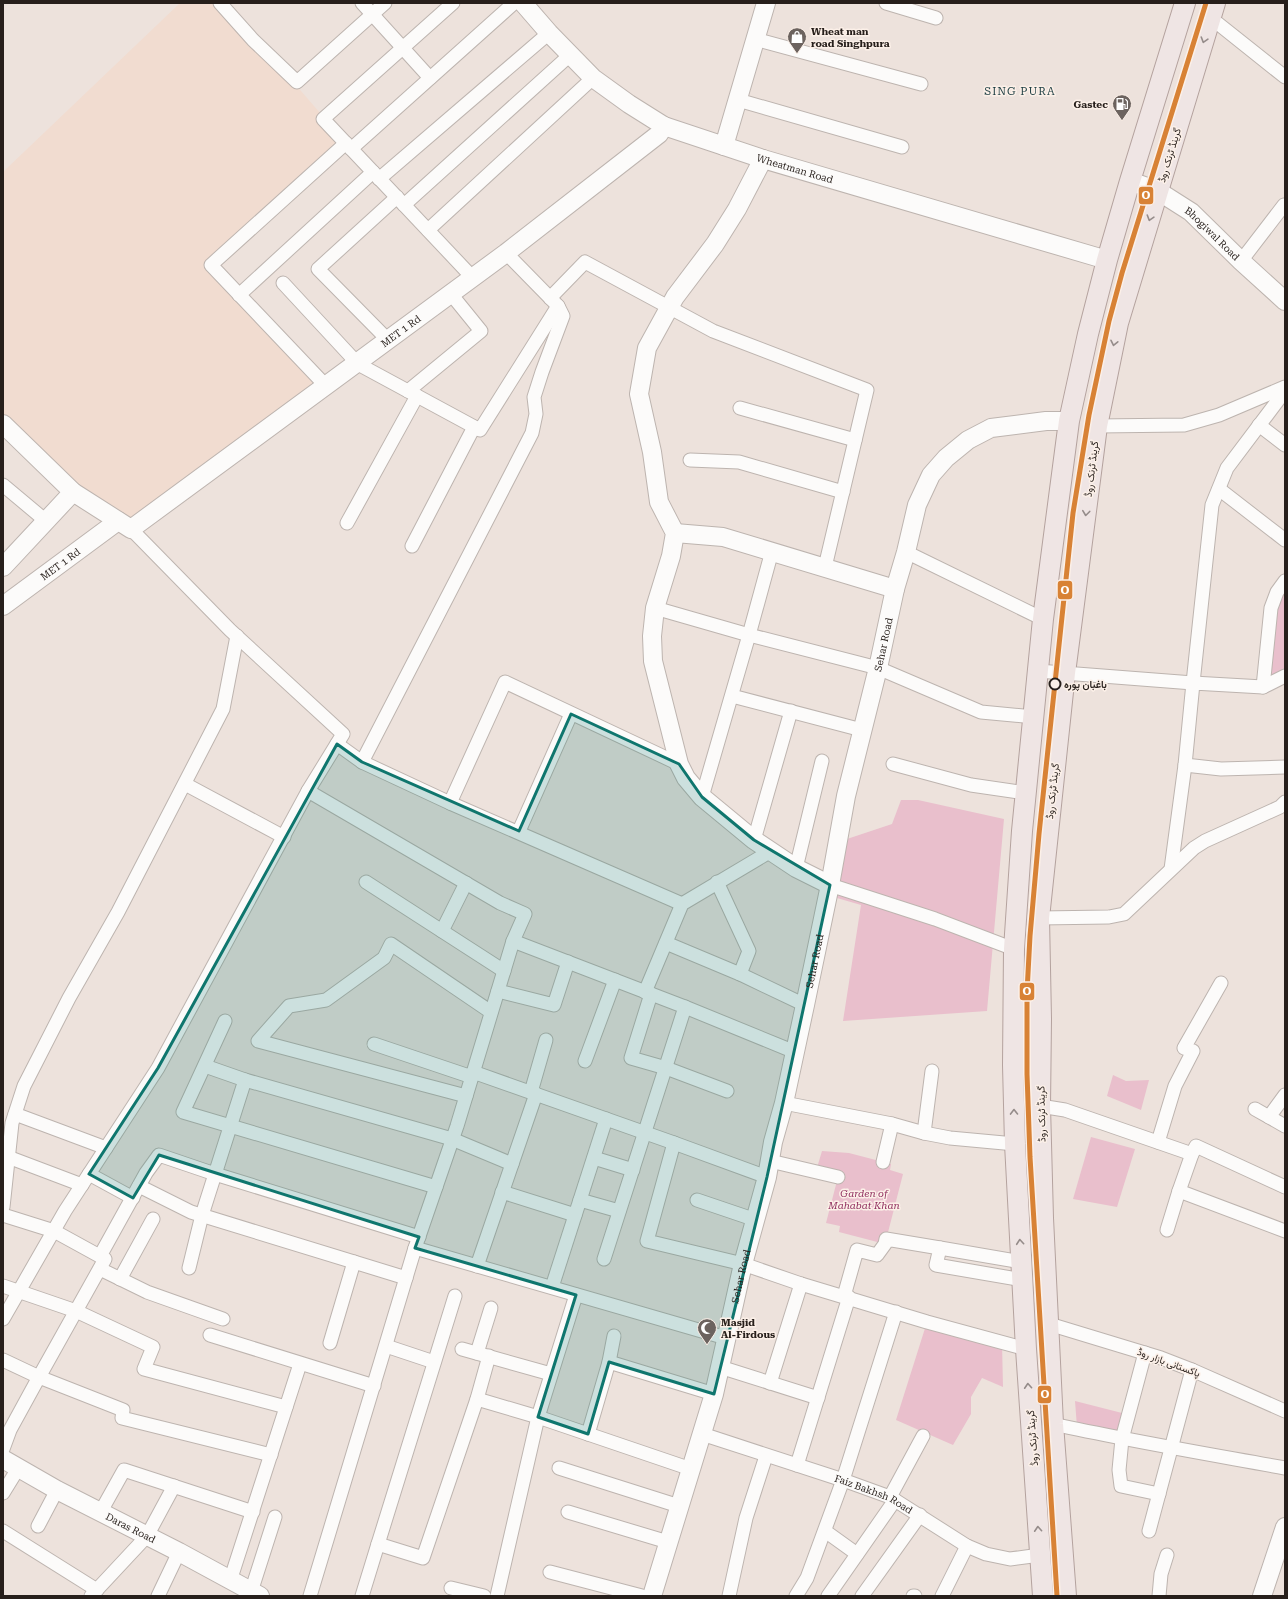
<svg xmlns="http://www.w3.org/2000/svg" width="1288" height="1599" viewBox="0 0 1288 1599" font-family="'Roboto Serif',Vazirmatn,serif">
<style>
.built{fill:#f1dcd0}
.green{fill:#e9bfcc}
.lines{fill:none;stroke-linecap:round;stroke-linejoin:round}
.street-casing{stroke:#bdb4af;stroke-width:15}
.secondary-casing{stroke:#bdb4af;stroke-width:20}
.primary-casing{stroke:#b4a29e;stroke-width:22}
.street{stroke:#fcfbfa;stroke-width:13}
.secondary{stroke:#fcfbfa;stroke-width:18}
.primary{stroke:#efe5e4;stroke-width:20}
.metro-1-casing{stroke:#fcf0e8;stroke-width:8}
.metro-1{stroke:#d88235;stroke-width:5}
.oneway{stroke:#958c8a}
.marked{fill:#0f766e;fill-opacity:0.2;stroke:#0f766e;stroke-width:3;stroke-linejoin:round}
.stop-dot{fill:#fcf0e8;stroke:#271f1b;stroke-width:2}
.labels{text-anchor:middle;stroke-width:3;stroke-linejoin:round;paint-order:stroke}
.poi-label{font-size:10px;font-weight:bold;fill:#271f1b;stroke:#fcf0e8;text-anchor:start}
.street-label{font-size:10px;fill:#271f1b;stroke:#fcf0e8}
.stop-label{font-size:10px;font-weight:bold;fill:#271f1b;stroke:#fcf0e8;text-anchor:start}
.park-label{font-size:10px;font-style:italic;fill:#8e2b5c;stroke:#fcf0e8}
.neighbourhood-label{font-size:11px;letter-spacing:1px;fill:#1b3c41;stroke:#fcf0e8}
.line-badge{stroke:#fcf0e8;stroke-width:1.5}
.badge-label{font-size:11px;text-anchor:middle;font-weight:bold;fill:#fff}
</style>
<rect width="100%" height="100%" fill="#ede2dc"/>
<path class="built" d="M180,3H220L295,84L346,143L211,265L326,386L131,529L3,421V172Z"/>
<g class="green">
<path d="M1285,581V676L1263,687L1267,642Z"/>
<path d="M901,800H918L1004,819L987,1011L843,1021L861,905L837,898L844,840L892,824Z"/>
<path d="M1113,1075L1126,1081L1149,1080L1141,1110L1107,1096Z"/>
<path d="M1091,1137L1135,1149L1117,1207L1073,1199Z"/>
<path d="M822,1151L849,1153L891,1164L890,1170L903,1174L885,1244L839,1232L840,1226L826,1223L838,1177L816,1171Z"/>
<path d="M927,1322L1002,1343L1003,1387L982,1378L971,1397V1414L953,1445L896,1420Z"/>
<path d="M1075,1401L1126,1414L1122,1436L1077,1427Z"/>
</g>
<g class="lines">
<defs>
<g id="street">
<path d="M220,3L253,40L297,82L385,3"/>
<path d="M362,3L430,78"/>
<path d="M453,3L323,119L473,278"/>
<path d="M886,3L936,18"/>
<path d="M1211,18L1285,77"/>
<path d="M755,39L921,84"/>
<path d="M738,100L902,147"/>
<path d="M351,149L514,3"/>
<path d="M379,179L549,33"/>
<path d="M404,205L570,55"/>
<path d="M428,230L593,78"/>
<path d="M1241,261L1284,205"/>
<path d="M283,283L358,364L480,430L558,306"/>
<path d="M239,295L373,172"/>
<path d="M550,298L585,262L713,331L867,390L825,567"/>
<path d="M388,340L318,269L397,197"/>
<path d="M326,386L211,265L346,143"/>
<path d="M408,391L481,331L451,294"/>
<path d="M740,408L855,440"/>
<path d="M1259,425L1285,445"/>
<path d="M1097,426L1184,425L1219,415L1285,387"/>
<path d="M690,460L739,462L843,492"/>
<path d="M3,485L46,521"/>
<path d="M1219,489L1285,540"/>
<path d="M347,523L417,396"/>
<path d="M412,546L474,427"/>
<path d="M906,552L1043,619"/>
<path d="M655,608L749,635L878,668L981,712L1034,717"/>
<path d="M1038,671L1193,683L1212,505L1227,468L1285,391"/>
<path d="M1263,687L1285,676"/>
<path d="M732,696L862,730"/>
<path d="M337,744L362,762L450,803L682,904"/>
<path d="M362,762L532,433L536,414L534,397L542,372L563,316L558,306L506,253"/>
<path d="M893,764L971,785L1026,793"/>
<path d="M1185,765L1221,769L1285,767"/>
<path d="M185,784L284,837"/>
<path d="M308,791L500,903L525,914L513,941L457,1126L415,1248L310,1596"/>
<path d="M702,797L749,635L772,551"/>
<path d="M450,803L505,682L679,764"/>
<path d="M519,831L571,714"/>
<path d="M754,840L791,711"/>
<path d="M796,868L822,761"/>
<path d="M1171,869L1185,765L1193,683L1263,687L1271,608L1277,592L1285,581"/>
<path d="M366,882L504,971"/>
<path d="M717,882L749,951L740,974"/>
<path d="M830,885L935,919L1014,949"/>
<path d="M1039,918L1109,917L1124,914L1194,848L1205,841L1280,807L1285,802"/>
<path d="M442,931L466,883"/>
<path d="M513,941L685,1007L795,1052"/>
<path d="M666,943L740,974L805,1005"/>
<path d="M498,991L554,1005L568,962"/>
<path d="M645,992L682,904L771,851"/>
<path d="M651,994L631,1058L666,1068L727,1091"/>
<path d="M225,1021L183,1112L436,1187"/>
<path d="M374,1044L472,1077"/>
<path d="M585,1061L615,980"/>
<path d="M473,1072L674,1143L767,1177"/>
<path d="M245,1080L452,1139L512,1164"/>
<path d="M531,1092L546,1040"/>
<path d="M466,1096L258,1041L289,1006L326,1000L384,958L391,944L491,1012"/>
<path d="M784,1103L892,1124L924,1133L950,1138L1015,1144"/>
<path d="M1040,1106L1065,1110L1192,1154L1196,1146L1285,1187"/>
<path d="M1255,1109L1285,1126"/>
<path d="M15,1114L106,1148"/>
<path d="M1269,1117L1285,1095"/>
<path d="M924,1133L932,1071"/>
<path d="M1158,1142L1175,1086L1193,1051L1184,1048L1221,983"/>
<path d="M674,1143L647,1241L743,1264L801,1284L927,1322L1026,1349"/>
<path d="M1192,1154L1179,1191L1285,1231"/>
<path d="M8,1157L82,1185"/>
<path d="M594,1158L633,1170"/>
<path d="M770,1161L838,1177"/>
<path d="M883,1162L892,1124"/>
<path d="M89,1174L133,1198"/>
<path d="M139,1186L191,1212L406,1278"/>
<path d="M502,1192L575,1215"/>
<path d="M580,1200L619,1211"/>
<path d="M697,1200L756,1220"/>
<path d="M3,1207L12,1123L24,1086L69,998L118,912L223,709L237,636"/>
<path d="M3,1215L54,1231L105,1259L39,1377L10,1430L3,1449"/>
<path d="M1167,1230L1179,1191"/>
<path d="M415,1248L726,1338"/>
<path d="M940,1248L1022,1262"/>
<path d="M100,1256L146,1173L159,1155L215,1174L419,1237"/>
<path d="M604,1259L685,1007"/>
<path d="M477,1266L536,1094"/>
<path d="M189,1268L202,1215L245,1080L205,1066"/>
<path d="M100,1269L147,1292L223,1319"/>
<path d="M120,1279L153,1219"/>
<path d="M3,1286L76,1311L153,1347L144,1369L286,1407"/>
<path d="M552,1287L606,1119"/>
<path d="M844,1296L857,1250L877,1255L885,1244L886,1239L940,1248L936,1265L1023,1280"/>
<path d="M3,1319L65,1211L158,1068L308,791L343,734L230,630L131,529"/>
<path d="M1049,1324L1161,1358L1192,1370L1285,1411"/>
<path d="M210,1335L374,1386"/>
<path d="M330,1343L354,1262"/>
<path d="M386,1346L434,1362"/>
<path d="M462,1349L551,1374"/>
<path d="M477,1353L491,1308"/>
<path d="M1145,1353L1122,1439L1119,1470L1121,1486L1159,1494"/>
<path d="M3,1360L39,1377L123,1410L122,1418L271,1455"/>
<path d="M609,1362L714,1394"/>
<path d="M720,1367L818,1398"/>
<path d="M770,1383L801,1284"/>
<path d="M477,1399L538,1417L691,1469"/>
<path d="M1053,1424C1130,1441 1208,1454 1285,1468"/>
<path d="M588,1434L609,1362L614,1336"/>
<path id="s1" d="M702,1434L843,1480L890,1497L967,1546L986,1554L1010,1559L1040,1555"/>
<path d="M797,1465L849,1297"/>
<path d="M559,1468L679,1506"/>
<path d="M3,1493L19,1467"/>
<path d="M890,1497L923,1436"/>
<path d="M568,1512L668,1542"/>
<path d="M100,1513L124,1470L253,1512"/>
<path d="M38,1526L57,1490"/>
<path d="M3,1531L97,1590"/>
<path d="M825,1531L857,1554"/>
<path d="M1149,1531L1192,1370"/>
<path d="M378,1544L455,1296"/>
<path d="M550,1572L642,1596"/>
<path d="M230,1581L300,1364"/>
<path d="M451,1588L484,1596"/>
<path d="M251,1592L275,1517"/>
<path d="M91,1596L147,1536L174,1486"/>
<path d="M158,1596L179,1552"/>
<path d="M362,1596L378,1544L423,1558L477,1399L489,1356"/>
<path d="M497,1596L538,1417L576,1295"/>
<path d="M729,1596L746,1518L766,1456"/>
<path d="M796,1596L807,1578L843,1480L896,1312"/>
<path d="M828,1596L895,1500"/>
<path d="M862,1596L920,1515"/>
<path d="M913,1596H915"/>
<path d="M942,1596L967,1546"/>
<path d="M1159,1596L1161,1574L1167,1555"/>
</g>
<g id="secondary">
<path id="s2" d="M523,3L549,33L593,78L629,104L664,126L763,159L1107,260"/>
<path d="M724,146L766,3"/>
<path d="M763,159L737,209L715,244L675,297L647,348L639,394L652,452L659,502L675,533L671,556L655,608L652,636L653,661L679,764L686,778L702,797L754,840L796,868L830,885"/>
<path id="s3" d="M1130,181L1158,191L1191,212L1241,261L1285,301"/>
<path id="s4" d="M3,424L73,492L131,529L506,253L659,134L664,126"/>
<path d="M675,533L723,537L895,589"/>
<path d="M3,567L73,492"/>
<path id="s5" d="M3,606L118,521"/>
<path id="s6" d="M3,1459L57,1490L179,1552L260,1596"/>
<path id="s7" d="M652,1596L714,1394L743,1264L767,1177L773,1142L784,1103L805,1005L830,885L846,796L878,668L895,589L906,552L917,505L931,475L946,458L968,440L991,428L1046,421H1069"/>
<path d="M1262,1596L1285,1527"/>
</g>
<g id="primary">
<path d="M1043,1596L1026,1349L1015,1144L1013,1065L1014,949L1022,831L1043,619L1069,421L1088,334L1107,260L1130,181L1185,3"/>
<path d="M1066,1596L1053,1424L1043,1218L1040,1106L1041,1019L1039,918L1065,673L1097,426L1118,323L1215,3"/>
</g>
</defs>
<use href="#street" class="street-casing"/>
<use href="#secondary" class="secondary-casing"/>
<use href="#primary" class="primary-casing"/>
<use href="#street" class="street"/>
<use href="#secondary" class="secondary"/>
<use href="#primary" class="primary"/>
<defs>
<path id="metro-1" d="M1057,1596L1030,1157L1027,1074V992L1030,936L1039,834L1073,513L1089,415L1109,321L1122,273L1206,3"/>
</defs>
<use href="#metro-1" class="metro-1-casing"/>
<use href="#metro-1" class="metro-1"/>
</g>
<defs><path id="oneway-chevron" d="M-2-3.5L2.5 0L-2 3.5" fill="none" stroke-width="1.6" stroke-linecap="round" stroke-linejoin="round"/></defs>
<g class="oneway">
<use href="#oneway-chevron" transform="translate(1204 40) rotate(107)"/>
<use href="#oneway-chevron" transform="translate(1150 218) rotate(107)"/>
<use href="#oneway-chevron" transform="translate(1114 343) rotate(102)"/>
<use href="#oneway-chevron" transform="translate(1086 513) rotate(97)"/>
<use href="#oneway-chevron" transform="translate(1014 1112) rotate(-91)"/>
<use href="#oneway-chevron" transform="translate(1020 1242) rotate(-95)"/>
<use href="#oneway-chevron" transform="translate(1028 1386) rotate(-94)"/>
<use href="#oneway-chevron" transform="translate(1038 1529) rotate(-94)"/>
</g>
<path class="marked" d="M571,714L679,764L702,797L754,840L830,885L767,1177L714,1394L609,1362L588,1434L538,1417L576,1295L415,1248L419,1237L159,1155L133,1198L89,1174L158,1068L337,744L362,762L519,831Z"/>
<defs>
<symbol id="shop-pin" viewBox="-11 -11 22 30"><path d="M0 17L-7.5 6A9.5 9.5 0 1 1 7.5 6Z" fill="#6c635f" stroke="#fcf0e8"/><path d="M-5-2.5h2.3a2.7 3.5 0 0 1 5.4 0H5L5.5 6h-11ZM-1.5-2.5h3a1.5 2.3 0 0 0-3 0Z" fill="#fff"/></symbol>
<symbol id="fuel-pin" viewBox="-11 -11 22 30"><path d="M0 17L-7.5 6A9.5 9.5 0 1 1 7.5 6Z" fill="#6c635f" stroke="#fcf0e8"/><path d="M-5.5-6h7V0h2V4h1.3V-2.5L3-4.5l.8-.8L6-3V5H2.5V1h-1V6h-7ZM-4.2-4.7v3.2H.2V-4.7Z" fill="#fff"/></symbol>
<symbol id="mosque-pin" viewBox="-11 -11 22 30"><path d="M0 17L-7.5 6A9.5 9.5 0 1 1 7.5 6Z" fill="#6c635f" stroke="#fcf0e8"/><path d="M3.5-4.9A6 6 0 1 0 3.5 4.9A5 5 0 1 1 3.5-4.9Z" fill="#fff"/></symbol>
</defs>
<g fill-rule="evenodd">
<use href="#shop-pin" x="786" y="26" width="22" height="30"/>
<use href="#fuel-pin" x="1111" y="93" width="22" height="30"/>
<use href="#mosque-pin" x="696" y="1317" width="22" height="30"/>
</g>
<circle class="stop-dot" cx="1055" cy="684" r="5.5"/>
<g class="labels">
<g class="poi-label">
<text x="811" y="35">Wheat man<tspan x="811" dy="12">road Singhpura</tspan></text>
<text x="1108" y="108" text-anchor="end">Gastec</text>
<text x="721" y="1326">Masjid<tspan x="721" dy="12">Al-Firdous</tspan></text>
</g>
<g class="street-label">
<text transform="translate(1169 155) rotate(-73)" y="4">گرینڈ ٹرنک روڈ</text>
<text dy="4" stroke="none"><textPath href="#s2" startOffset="326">Wheatman Road</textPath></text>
<text dy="4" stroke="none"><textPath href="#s3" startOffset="99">Bhogiwal Road</textPath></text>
<text dy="4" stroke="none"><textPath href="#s4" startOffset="501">MET 1 Rd</textPath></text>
<text transform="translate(1091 469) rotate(-83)" y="4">گرینڈ ٹرنک روڈ</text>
<text dy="4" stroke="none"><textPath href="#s5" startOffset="71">MET 1 Rd</textPath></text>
<text dy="4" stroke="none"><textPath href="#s7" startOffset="980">Sehar Road</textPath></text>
<text transform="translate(1052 791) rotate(-84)" y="4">گرینڈ ٹرنک روڈ</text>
<text dy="4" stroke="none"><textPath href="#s7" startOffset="656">Sehar Road</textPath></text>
<text transform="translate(1041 1114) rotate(-91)" y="4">گرینڈ ٹرنک روڈ</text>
<text dy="4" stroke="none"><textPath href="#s7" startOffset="332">Sehar Road</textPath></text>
<text transform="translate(1169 1362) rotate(20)" y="4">پاکستانی بازار روڈ</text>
<text transform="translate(1032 1438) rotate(-94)" y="4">گرینڈ ٹرنک روڈ</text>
<text dy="4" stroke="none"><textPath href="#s1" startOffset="182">Faiz Bakhsh Road</textPath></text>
<text dy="4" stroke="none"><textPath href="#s6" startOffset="145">Daras Road</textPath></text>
</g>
<g class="stop-label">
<text x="1064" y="688">باغبان پورہ</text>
</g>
<g class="park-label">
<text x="864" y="1197">Garden of<tspan x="864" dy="12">Mahabat Khan</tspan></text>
</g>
<g class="neighbourhood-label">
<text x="1020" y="95">SING PURA</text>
</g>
</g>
<g class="line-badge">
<rect x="1138" y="186" width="16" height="19" rx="4" fill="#d88235"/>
<rect x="1057" y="580" width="16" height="20" rx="4" fill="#d88235"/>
<rect x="1019" y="982" width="16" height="19" rx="4" fill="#d88235"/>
<rect x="1037" y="1385" width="15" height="19" rx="4" fill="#d88235"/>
</g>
<g class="badge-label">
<text x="1146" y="199">O</text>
<text x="1065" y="594">O</text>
<text x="1027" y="995">O</text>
<text x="1045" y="1398">O</text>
</g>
<rect width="1288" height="1599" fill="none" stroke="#271f1b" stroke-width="8"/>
</svg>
